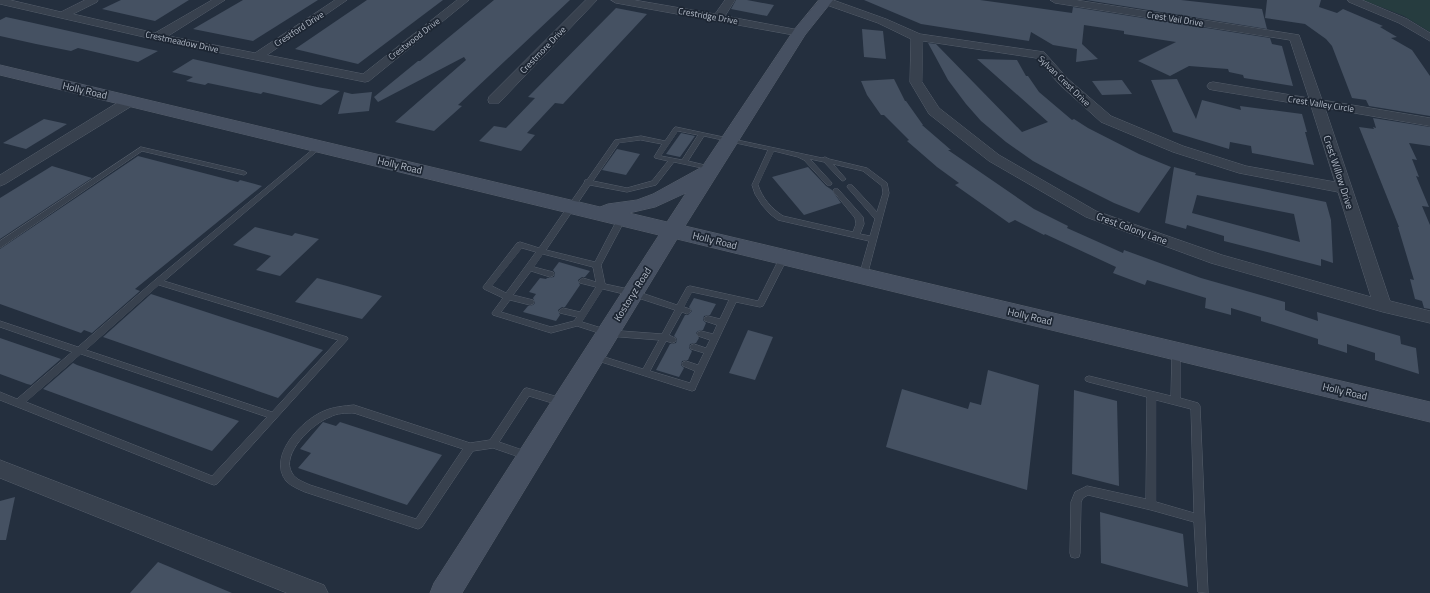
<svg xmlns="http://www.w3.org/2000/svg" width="1430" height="593" viewBox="0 0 1430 593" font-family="'Titillium Web',sans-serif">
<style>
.green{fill:#263c3f}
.building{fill:#455162;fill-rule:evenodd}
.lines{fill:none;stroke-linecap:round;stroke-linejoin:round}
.service-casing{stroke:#565f6c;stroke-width:1}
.minor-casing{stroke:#565f6c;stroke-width:1}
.secondary-casing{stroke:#565f6c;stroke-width:1}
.service{fill:#38414e;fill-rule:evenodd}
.minor{fill:#38414e;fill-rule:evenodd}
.secondary{fill:#465061;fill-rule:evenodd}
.labels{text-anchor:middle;stroke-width:3.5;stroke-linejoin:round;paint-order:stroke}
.far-street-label{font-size:9px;fill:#b4bcc9;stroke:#1d2633}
.street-label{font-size:10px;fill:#b4bcc9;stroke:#1d2633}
</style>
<rect width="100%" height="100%" fill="#242f3e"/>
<path class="green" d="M1363,0H1430V32L1404,16Z"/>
<g class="building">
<path d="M121,0H189L155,21L102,9Z"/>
<path d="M243,0H318L253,41L193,29Z"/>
<path d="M367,0H443L358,64L295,49Z"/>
<path d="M494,0H570L458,105L462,106L434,131L395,122L466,60L464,57L378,102L374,97L418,61H420Z"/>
<path d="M736,0H747L774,5L767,16L731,9Z"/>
<path d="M864,0H980L1072,13L1073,7L1270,38L1272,44L1282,46L1293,86L1244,78L1243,75L1229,72L1228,69L1189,66L1170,76L1138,61L1176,42L1124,34V31L1084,25L1082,44L1098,59L1076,62L1077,49L1053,45L1031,32L1029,41L921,24Z"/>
<path d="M1086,0H1181L1262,9L1267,29Z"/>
<path d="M1267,0H1321L1319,7L1337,13L1343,9L1383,26L1380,27L1397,37L1391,38L1412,50L1430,76V116L1369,106L1366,100L1352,98L1332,46L1326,39L1305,24L1265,18Z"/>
<path d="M616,8L647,14L563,104L555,103L527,133L535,135L521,151L479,141L494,126L506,128L535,98L528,97Z"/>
<path d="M6,17L29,22L158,51L138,62L78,48L71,51L36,44L0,36V20Z"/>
<path d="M862,29L883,31L886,59L864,57Z"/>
<path d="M928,43L936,44L1022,132L1048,122L977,59L1017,60L1026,76H1028L1039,92L1072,120L1074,119L1088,128L1139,154L1171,167L1139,213L1114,203L1068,180L1033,161L1006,142L981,121L966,104L948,80Z"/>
<path d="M193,59L317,87L340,91L321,105L263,92L261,94L208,83L205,85L186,81L193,77L172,72Z"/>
<path d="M894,79L905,101H906L923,125H922L951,150H948L1034,209L1068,226L1067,228L1123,253L1124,250L1201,278L1285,302V310L1318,321L1317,312L1400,336L1401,344L1416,348L1419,374L1375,360V353L1347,344V353L1318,344V339L1261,321V317L1231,308V315L1205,308L1206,298L1147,280L1145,285L1113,273L1116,267L1045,234L1044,235L1015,220L1009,223L955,185L959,183L937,167L907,141L909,140L884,115H881L867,95L861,81Z"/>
<path d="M1177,79L1196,119L1202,100L1241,110L1240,106L1302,114L1307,132H1305L1314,165L1252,153L1251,146L1230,142L1229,149L1173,132L1151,80Z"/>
<path d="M1122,80L1132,94L1102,95L1092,81Z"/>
<path d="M344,92L352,94L372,92L369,111L338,114Z"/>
<path d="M1373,118L1430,127V146L1409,143L1417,160L1412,159L1419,177L1416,176L1429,207L1422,206L1430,225V309L1424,308L1422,301L1415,299L1410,279L1414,280L1398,227H1399L1359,127L1374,129L1373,127L1376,128Z"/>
<path d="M44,119L67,124L26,149L3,143Z"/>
<path d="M681,133L695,136L680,157L666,154Z"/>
<path d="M617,149L640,154L626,175L602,170Z"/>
<path d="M138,156L238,182L240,180L262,186L135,289L140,291L92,333L84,330L81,333L0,304V249Z"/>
<path d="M52,166L92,178L0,239V198Z"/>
<path d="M808,167L826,186L832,190L841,203L804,215L772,177Z"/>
<path d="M1174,167L1196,173L1195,175L1326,202L1331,220L1333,263L1321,259V266L1224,241V236L1187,225L1186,229L1165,223ZM1197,195L1294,214L1300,242L1192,213Z"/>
<path d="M255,227L292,236L295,233L319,239L280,276L256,270L271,256L233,245Z"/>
<path d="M559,262L590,271L585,277H582L578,280L580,285L565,307H562L558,310L560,315L556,321L523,312L528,306L533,305L535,303L533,298L536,294L529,292L540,278L546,279L547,278L554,277L555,273L553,270Z"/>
<path d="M317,278L347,286L382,296L362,319L295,302Z"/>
<path d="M151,294L323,350L278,398L103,337Z"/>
<path d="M694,298L716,304L710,315L704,316L703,320L706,323L703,330L698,331L696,333L699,338L696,343L690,344L689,348L692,351L688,360L682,361L681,365L684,368L679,377L656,370L670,344L676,343L677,339L674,336L685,315H688L692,311L689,307Z"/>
<path d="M748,330L773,337L755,380L729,373Z"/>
<path d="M0,338L61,359L31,385L27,384L0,374Z"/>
<path d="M73,363L77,365L239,421L212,451L43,389Z"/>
<path d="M988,370L1039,385L1027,490L886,447L902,389L968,409L970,402L981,405Z"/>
<path d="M1074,390L1117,401L1119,486L1072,474Z"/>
<path d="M323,422L336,426L340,422L442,455L407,505L298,468L311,453L300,449Z"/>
<path d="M15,497L6,540H0V501Z"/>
<path d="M1100,512L1183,534L1188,587L1101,563Z"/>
<path d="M158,562L232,593H130Z"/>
</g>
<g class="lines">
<defs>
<g id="service">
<path d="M676,127L822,158L825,157L829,159L867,168L887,183L889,193L867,276L863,279L859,276L869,241L778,220L770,214L762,205L755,194L752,185L768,150L704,136L688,161L713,167V169L711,170L674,162L656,185L627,192L590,185L546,250L595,262L619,216H625L626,218L601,265L605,284L633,290L677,305L687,287L690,286L758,301L781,255L784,254L788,257L763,306L760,307L736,302L696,387L695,390L692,391L592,359L591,357L592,355L595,354L643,369L659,340L608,336L577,326L551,333L493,315L492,313L503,298L484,289L483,287L517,243L520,242L539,248L584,183L585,180H587L615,140L641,136L665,141L674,128ZM678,131L698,135L682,160L661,156ZM641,140L662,144L654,157L655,158L668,161L652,181L627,188L593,181L619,143ZM774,151L798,157L804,160L827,185H831L832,183L810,159L824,162L841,180L843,181L846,179L833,164L863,171L882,186L883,193L877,212L852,185H848L847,187L875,219L870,236L860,234L864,224L863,217L838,189H834L833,191L855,218L856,224L853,232L783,216C772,209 762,198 758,185ZM522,248L536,252L506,293L492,286ZM543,254L593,267L596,282L583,278L579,281L580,283L596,287L580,312L563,308L559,311L560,313L577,317L574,321L551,327L501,312L510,300L530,305L533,304L534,302L533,300L513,295L531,271L550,277L553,276L554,274L553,272L534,267ZM603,289L632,296L675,310L662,334L608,330L582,322ZM692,292L729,300L720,319L708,316L705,317L704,319L705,321L717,325L713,334L701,331L698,332L697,334L698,336L710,340L706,348L694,344L691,345L690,347L691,349L704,353L698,365L686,361L683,362L682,364L683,366L695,371L690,383L650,371L666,341L672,343L675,342L676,340L675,338L669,335L682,312L687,314L691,311L690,309L684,307Z"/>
<path d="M320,144L322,145V147L164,281L347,337L348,339L217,484L214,485L211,484L0,400V392L17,399L72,352L0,327V321L78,347L155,280L318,145ZM159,285L338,340L272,412L86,350ZM81,354L267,417L212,476L26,402Z"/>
<path d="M141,147L244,171L247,173L244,175L142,151L0,248V241Z"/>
<path d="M1176,348L1179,349L1180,351V398L1198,403L1200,406L1208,593L1198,592L1194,522L1151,510L1088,495L1083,498L1081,502L1080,553L1079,557L1075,558L1071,557L1070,553L1071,502L1075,492L1087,486L1146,499L1147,397L1089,382L1086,381L1085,379L1086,377L1089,376L1171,396L1172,351L1173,349ZM1156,400L1191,409L1194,513L1156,502Z"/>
<path d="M527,388L565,399L567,402L565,405L562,406L529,396L499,442L531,453L533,456L531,459L528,460L493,448L473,451L422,527L418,529L305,492C298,489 291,486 286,481C267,456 302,420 324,411C333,407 344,406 354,405L470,443L490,440L524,389ZM354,413L463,449L416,519L310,485C304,482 296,480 292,473C280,454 313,423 330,417C337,413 346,413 354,413Z"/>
</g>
<g id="minor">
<path d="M0,0H10L61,12L85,0H98L97,2L73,14L155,33L212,0H225L168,36L255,53L335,0H347L267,55L363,74L457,0H469L369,81L365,82L157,40L0,4Z"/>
<path d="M586,0H597L499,103H489L488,100L489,97Z"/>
<path d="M611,0H634L715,14L725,0H735L725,16L799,30L803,31L805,33L803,35L799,36L616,3Z"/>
<path d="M820,0H833L886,19L920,34L1044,52L1068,79L1111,116L1183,146L1246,166L1335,182L1311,106L1213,90L1209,89L1207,86L1209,83L1213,82L1309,98L1290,40L1055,3L1050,0H1076L1299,35L1322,100L1430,118V126L1325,108L1390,301L1430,311V323L1383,312L1211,263L1086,217L989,161L929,114L910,82L911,39L878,23L821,3ZM923,41L1036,58L1060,85L1101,122L1173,152L1239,173L1338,192L1371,297L1222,255L1096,211L999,155L939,108L922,82Z"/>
<path d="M1348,0H1362L1407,19L1430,33V41L1399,23L1349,2Z"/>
<path d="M130,97L135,98L136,101L135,104L5,184L0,186V175L125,98Z"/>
<path d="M0,460L316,582L324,585L328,593H287L0,478Z"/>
</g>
<path id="secondary" d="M819,0H833L805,35L685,226L1430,402V422L677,239L462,593H430L434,583L659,235L0,75V65L600,207L608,204L637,200L653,194L702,167L794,30ZM686,193L667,222L629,213L655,207Z"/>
</defs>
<use href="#service" class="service-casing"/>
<use href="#minor" class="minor-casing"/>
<use href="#secondary" class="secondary-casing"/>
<use href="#service" class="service"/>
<use href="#minor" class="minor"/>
<use href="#secondary" class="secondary"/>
</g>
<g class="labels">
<g class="far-street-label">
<text transform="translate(708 16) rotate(10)" y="3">Crestridge Drive</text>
<text transform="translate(1175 19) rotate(9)" y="3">Crest Veil Drive</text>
<text transform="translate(299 29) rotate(-33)" y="3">Crestford Drive</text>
<text transform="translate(414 39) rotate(-38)" y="3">Crestwood Drive</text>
<text transform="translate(182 42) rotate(12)" y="3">Crestmeadow Drive</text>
<text transform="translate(543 50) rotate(-46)" y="3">Crestmore Drive</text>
<text transform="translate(1064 81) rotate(44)" y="3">Sylvan Crest Drive</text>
<text transform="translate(1321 104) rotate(9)" y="3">Crest Valley Circle</text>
</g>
<g class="street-label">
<text transform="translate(85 90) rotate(13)" y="4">Holly Road</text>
<text transform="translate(400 165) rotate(13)" y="4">Holly Road</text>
<text transform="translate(1339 172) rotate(72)" y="4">Crest Willow Drive</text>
<text transform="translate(1132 228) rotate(20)" y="4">Crest Colony Lane</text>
<text transform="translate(715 240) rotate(14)" y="4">Holly Road</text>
<text transform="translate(632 294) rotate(-58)" y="4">Kostoryz Road</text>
<text transform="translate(1030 316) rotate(13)" y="4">Holly Road</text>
<text transform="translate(1345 391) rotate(13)" y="4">Holly Road</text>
</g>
</g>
</svg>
